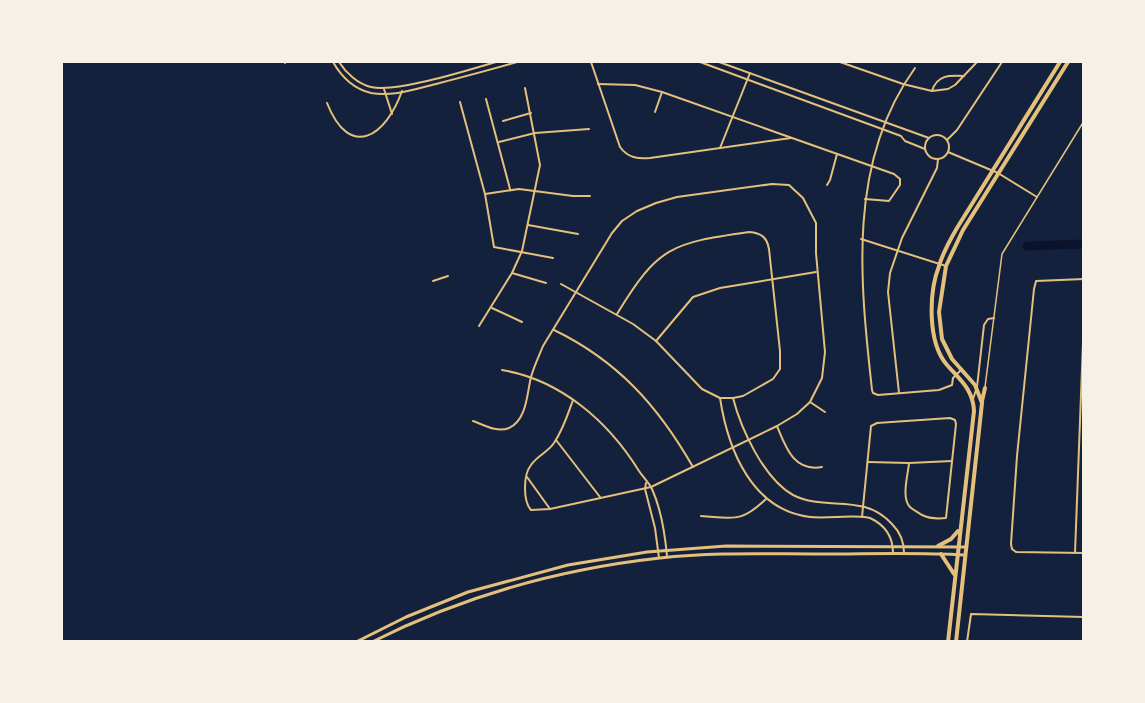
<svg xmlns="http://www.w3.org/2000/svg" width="1145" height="703" viewBox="0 0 1145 703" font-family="'Space Grotesk',sans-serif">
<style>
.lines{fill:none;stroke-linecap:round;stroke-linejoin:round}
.river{stroke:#0b132b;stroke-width:9}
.service{stroke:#e5c07b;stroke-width:1.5}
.minor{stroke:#e5c07b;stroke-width:2}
.tertiary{stroke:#e5c07b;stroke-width:3}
.primary{stroke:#e5c07b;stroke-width:4}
</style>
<rect width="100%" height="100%" fill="#14213d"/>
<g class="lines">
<path class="river" d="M1027,246L1084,244"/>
<path class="service" d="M985,387L1002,254L1084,121"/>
<g class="minor">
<path d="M333,62C341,76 354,89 371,93C393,97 415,89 436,84C463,77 490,70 517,62"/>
<path d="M339,62C346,73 358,84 371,87C396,93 469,70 496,62"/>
<path d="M591,62L620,147C628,158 638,159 650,158L791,138"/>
<path d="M700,62L901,136L905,141L925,149"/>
<path d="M719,62L929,138"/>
<path d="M840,62L903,84L932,91L948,89L955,85L977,62"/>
<path d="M285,63V62"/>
<path d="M915,68C847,162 860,281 872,390L873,393L878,395L939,390L952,385L953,378L962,369"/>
<path d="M598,84L635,85L662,92L894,174L900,179V185L889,201L865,199"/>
<path d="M384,89L392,114"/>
<path d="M932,91C937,75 949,75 964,76"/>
<path d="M486,99L510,189"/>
<path d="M460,102L485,194L494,247L553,258"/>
<path d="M327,103C350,161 386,136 402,91"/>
<path d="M655,112L662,92"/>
<path d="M503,121L531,113"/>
<circle cx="937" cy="147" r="12"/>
<path d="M947,140L957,130L1002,62"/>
<path d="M499,142L535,133L589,129"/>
<path d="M720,148L750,73"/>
<path d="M948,152L998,173L1037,197"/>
<path d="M827,185L830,180L837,154"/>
<path d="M485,194L519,189L573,196H590"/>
<path d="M528,225L578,234"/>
<path d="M861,239L946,266"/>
<path d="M512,273L546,283"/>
<path d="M1084,279L1036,281L1034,289L1017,456L1011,544L1012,549L1016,552L1084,553"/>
<path d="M433,281L448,276"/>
<path d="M561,284L633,324L656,341L702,389L720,398H733L743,396L773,379L780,369V351L769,249C767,237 761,233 749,232C672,243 658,246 617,314"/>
<path d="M492,308L522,322"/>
<path d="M479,326L512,273L522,251L540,165L525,88"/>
<path d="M554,330C618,361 658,406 693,467"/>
<path d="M656,341L693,297L720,288L816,272"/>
<path d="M502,370C561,380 608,421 639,471C643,477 649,483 652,489C661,509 665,534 667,556"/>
<path d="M899,393L888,292L890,273L902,238L937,168L938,159"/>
<path d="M720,398C728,450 752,510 810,517C830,519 851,514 870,518C885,525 893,537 893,553"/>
<path d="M733,398C741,429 764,479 793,495C826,512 863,492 892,524C900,532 904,541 904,553"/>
<path d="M973,399L977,387L984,325L988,319L994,318"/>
<path d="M810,402L825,412"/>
<path d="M473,421C484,425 497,433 509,428C527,420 527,393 531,377C534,366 539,356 543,346L612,233L622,221L637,211L656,203L677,197L772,184L789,185L803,198L816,223V253L825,352L822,378L810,402L797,414L777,426L651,487L550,509L531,510C523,501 523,475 531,465C537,456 548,452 554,443C563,430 568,414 573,400"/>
<path d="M777,426C786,448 794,472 822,467"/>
<path d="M556,440L600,497"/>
<path d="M868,462L909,463L952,461"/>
<path d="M527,477L550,509"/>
<path d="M646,483L645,489L655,528L659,558"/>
<path d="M701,516C734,518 741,523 766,499"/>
<path d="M862,517L871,426L877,423L950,418L955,420L956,424L946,518C937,519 930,519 922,515C918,512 913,510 910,507C901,498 908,475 909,463"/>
<path d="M1075,553L1084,316"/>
<path d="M967,642L971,614L1084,617"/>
</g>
<g class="tertiary">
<path d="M356,642L406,617L468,592L568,565L647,552L726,546L966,547"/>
<path d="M372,642C461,597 560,569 660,558C712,552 766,554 819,554C867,554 916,552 965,555"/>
</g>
<g class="primary">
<path d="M982,401L985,388"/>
<path d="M938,546L951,539L958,531"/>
<path d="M941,554L954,574"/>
<path d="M948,642L974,411C973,389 960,380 947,365C927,342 929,292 939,266C943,252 950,240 957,228L1060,62"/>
<path d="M956,642L982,403L975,385L952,359L942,339L939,312L946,266L963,230L1068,62"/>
</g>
</g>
<rect width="1145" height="703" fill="none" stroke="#f6f1e7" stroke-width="126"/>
</svg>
